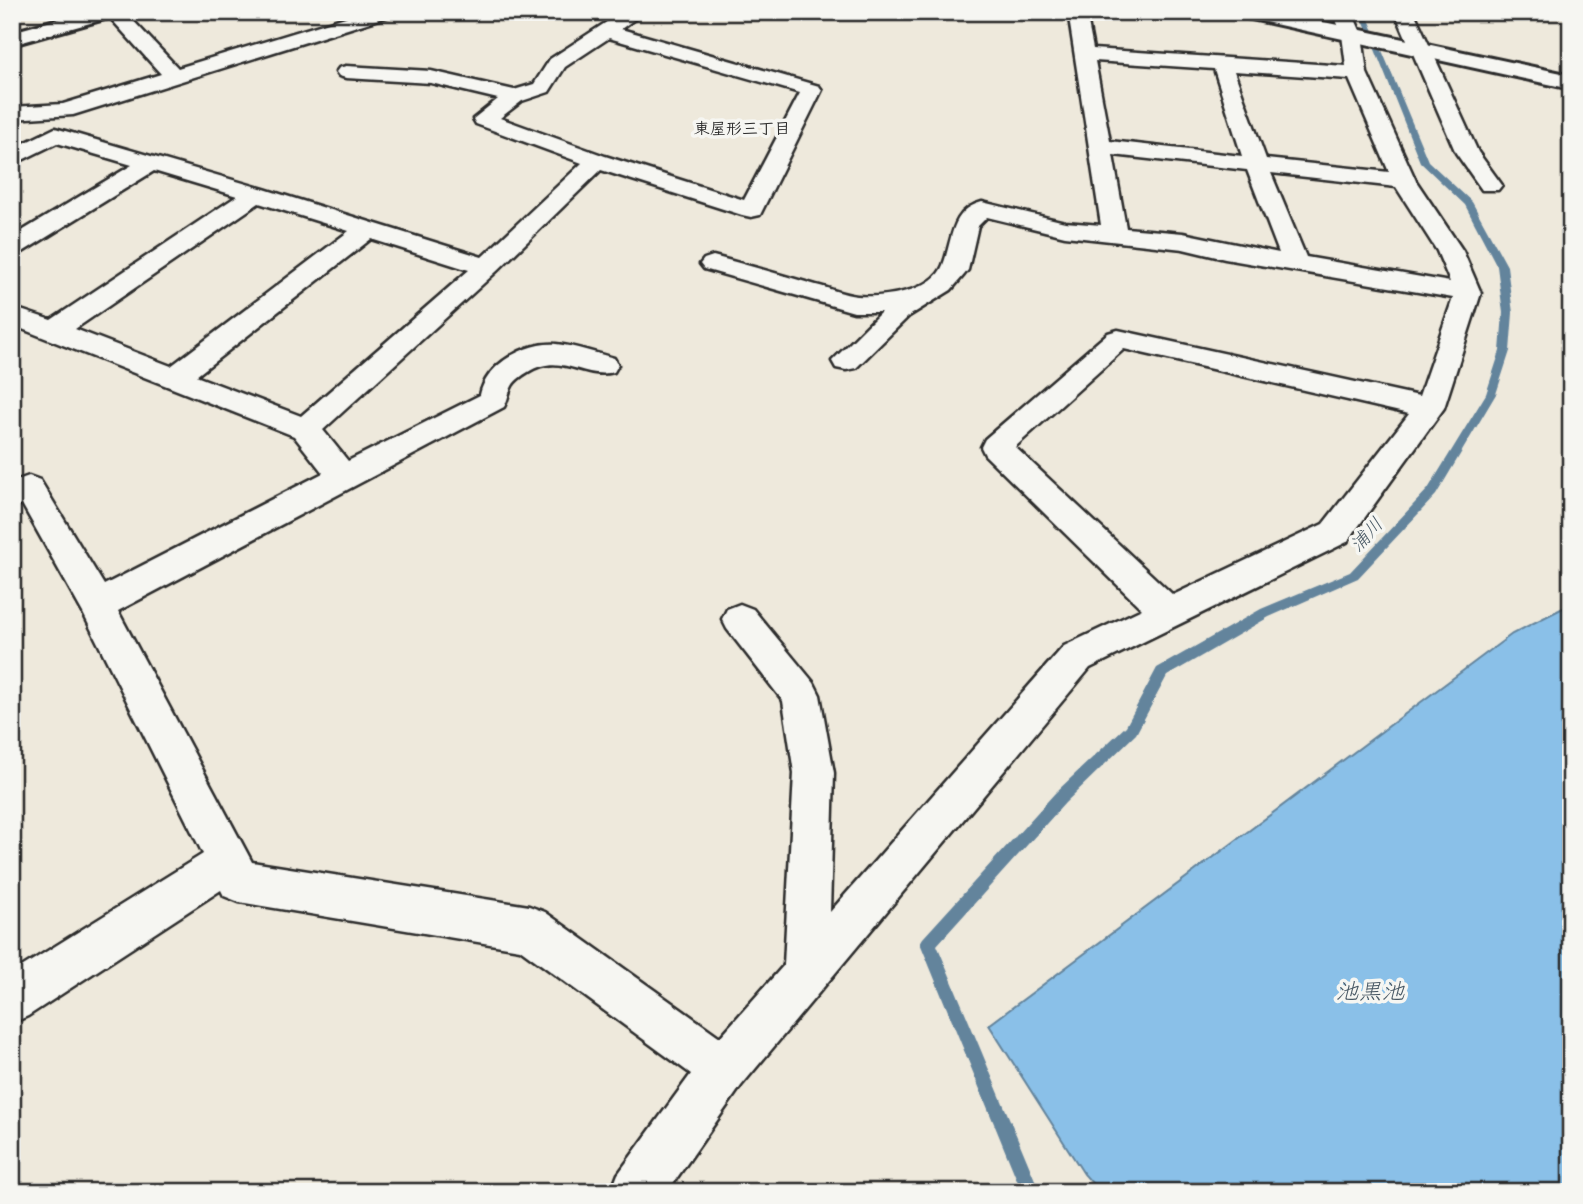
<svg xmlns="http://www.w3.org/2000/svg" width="1583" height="1204" viewBox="0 0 1583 1204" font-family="'Shantell Sans','Klee One',sans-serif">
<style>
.water{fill:#8ac0e8;stroke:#64849c;stroke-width:2}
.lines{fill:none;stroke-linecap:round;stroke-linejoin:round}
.stream{fill:#64849c;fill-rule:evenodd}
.street-casing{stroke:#2b2b2b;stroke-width:5}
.secondary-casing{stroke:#2b2b2b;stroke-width:6}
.street{fill:#f6f6f2;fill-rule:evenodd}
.secondary{fill:#f6f6f2;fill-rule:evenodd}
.labels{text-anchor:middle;stroke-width:7;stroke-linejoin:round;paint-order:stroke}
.far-neighbourhood-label{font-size:16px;font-weight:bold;fill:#2b2b2b;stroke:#f6f6f2}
.water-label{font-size:19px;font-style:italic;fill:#485864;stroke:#f6f6f2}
.near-water-label{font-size:23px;font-style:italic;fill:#485864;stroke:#f6f6f2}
</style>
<rect width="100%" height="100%" fill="#eee9dc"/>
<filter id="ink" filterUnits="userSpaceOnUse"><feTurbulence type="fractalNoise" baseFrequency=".0143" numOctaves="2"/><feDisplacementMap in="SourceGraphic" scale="14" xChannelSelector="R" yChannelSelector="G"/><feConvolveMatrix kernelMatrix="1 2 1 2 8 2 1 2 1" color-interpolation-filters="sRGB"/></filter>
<g filter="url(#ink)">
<path class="water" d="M1571,604V1192H1100L1084,1174L989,1025L1512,634Z"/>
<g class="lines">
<path class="stream" d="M1360,12H1366L1428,161L1472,202L1507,266L1513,313L1510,351L1496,394L1436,495L1358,578L1269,617L1167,676L1136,734L1065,803L937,945L1040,1192H1022L920,943L923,938L1055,793L1126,726L1157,668L1261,609L1350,572L1428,489L1486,394L1500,351L1503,313L1497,266L1465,205L1420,162Z"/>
<defs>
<g id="street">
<path d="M105,12H125L178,68L362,12H391L389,16L73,115L12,119V107L63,104L161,74Z"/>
<path d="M622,12H644L621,29L819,86L822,90L760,215L751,217L742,215L601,170L496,272L323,430L348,461L480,395C486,364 526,342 556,344C575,346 596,353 614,358L618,365L614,372C582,380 562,351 528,372C523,375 515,380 512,386C508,393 508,400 504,407L118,611L252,862L529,906L545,912L720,1037L784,965L794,773L783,701L727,629L722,619L727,609L740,604L753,609L814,683L820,695L834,773L830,912L1064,646L1142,609L985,455L981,447L985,439L1108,333L1118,330L1419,396L1453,298L1225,259L1183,249L1065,236L987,217L978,226L968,270L964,275L951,290L909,316L856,368L846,370L836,368L832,361L881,312H854L704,269L700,264L704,259L713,256C748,265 782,275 816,285C829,288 844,295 857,296C882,298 933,292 943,265C953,240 950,210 982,202L1065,222L1101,225L1069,18L1071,12H1090L1087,18L1093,49L1346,66L1342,35L1333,12H1352L1362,35L1367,73L1416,181L1463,251L1481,293L1444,408L1347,542L1090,668L741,1086L667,1192H611L618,1174L691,1074L520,949L239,902L224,896L221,890L28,1016L12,1023V973L203,854L83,613L22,504L12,507V482L29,476L40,480L104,585L323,473L294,436L12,325V307L51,320L237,196L154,171L21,253L12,256V237L132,165L57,143L12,165V149L55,128L264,189L482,257L582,163L476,124L473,119L498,99L431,83L346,78L339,76L336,72L339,68L346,66L431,71L514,90L534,84L550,59ZM609,38L800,93L744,200L605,156L500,118L522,101L549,92L565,67ZM1095,61L1214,69L1242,156L1110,141ZM1234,71L1349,79L1389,172L1266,159ZM1113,155L1247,170L1279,253L1183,233L1126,228ZM1271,173L1396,187L1437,251L1450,282L1306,257ZM259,203L349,231L171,366L75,329ZM371,239L469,270L301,416L196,376ZM1124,349L1409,414L1323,524L1173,595L1015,447Z"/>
<path d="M900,12H964C956,21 908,21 900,12Z"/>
<path d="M1395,12H1414L1478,152L1502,185L1498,190H1482L1456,153Z"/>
</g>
<g id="secondary">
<path d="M84,12H118L115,16L12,45V32Z"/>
<path d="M1237,12H1277L1571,75V89L1247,18L1240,16Z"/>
</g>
</defs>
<use href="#street" class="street-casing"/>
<use href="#secondary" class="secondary-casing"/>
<use href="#street" class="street"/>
<use href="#secondary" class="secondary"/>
</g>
</g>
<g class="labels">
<g class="far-neighbourhood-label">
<text x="742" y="134">東屋形三丁目</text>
</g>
<g class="water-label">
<text transform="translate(1366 534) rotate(-47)" y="7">浦川</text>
</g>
<g class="near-water-label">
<text x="1370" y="999">池黒池</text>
</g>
</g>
<rect width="1583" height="1204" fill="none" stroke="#f6f6f2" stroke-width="42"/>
<rect x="21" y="21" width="1541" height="1162" fill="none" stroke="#2b2b2b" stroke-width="2.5" filter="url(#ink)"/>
</svg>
